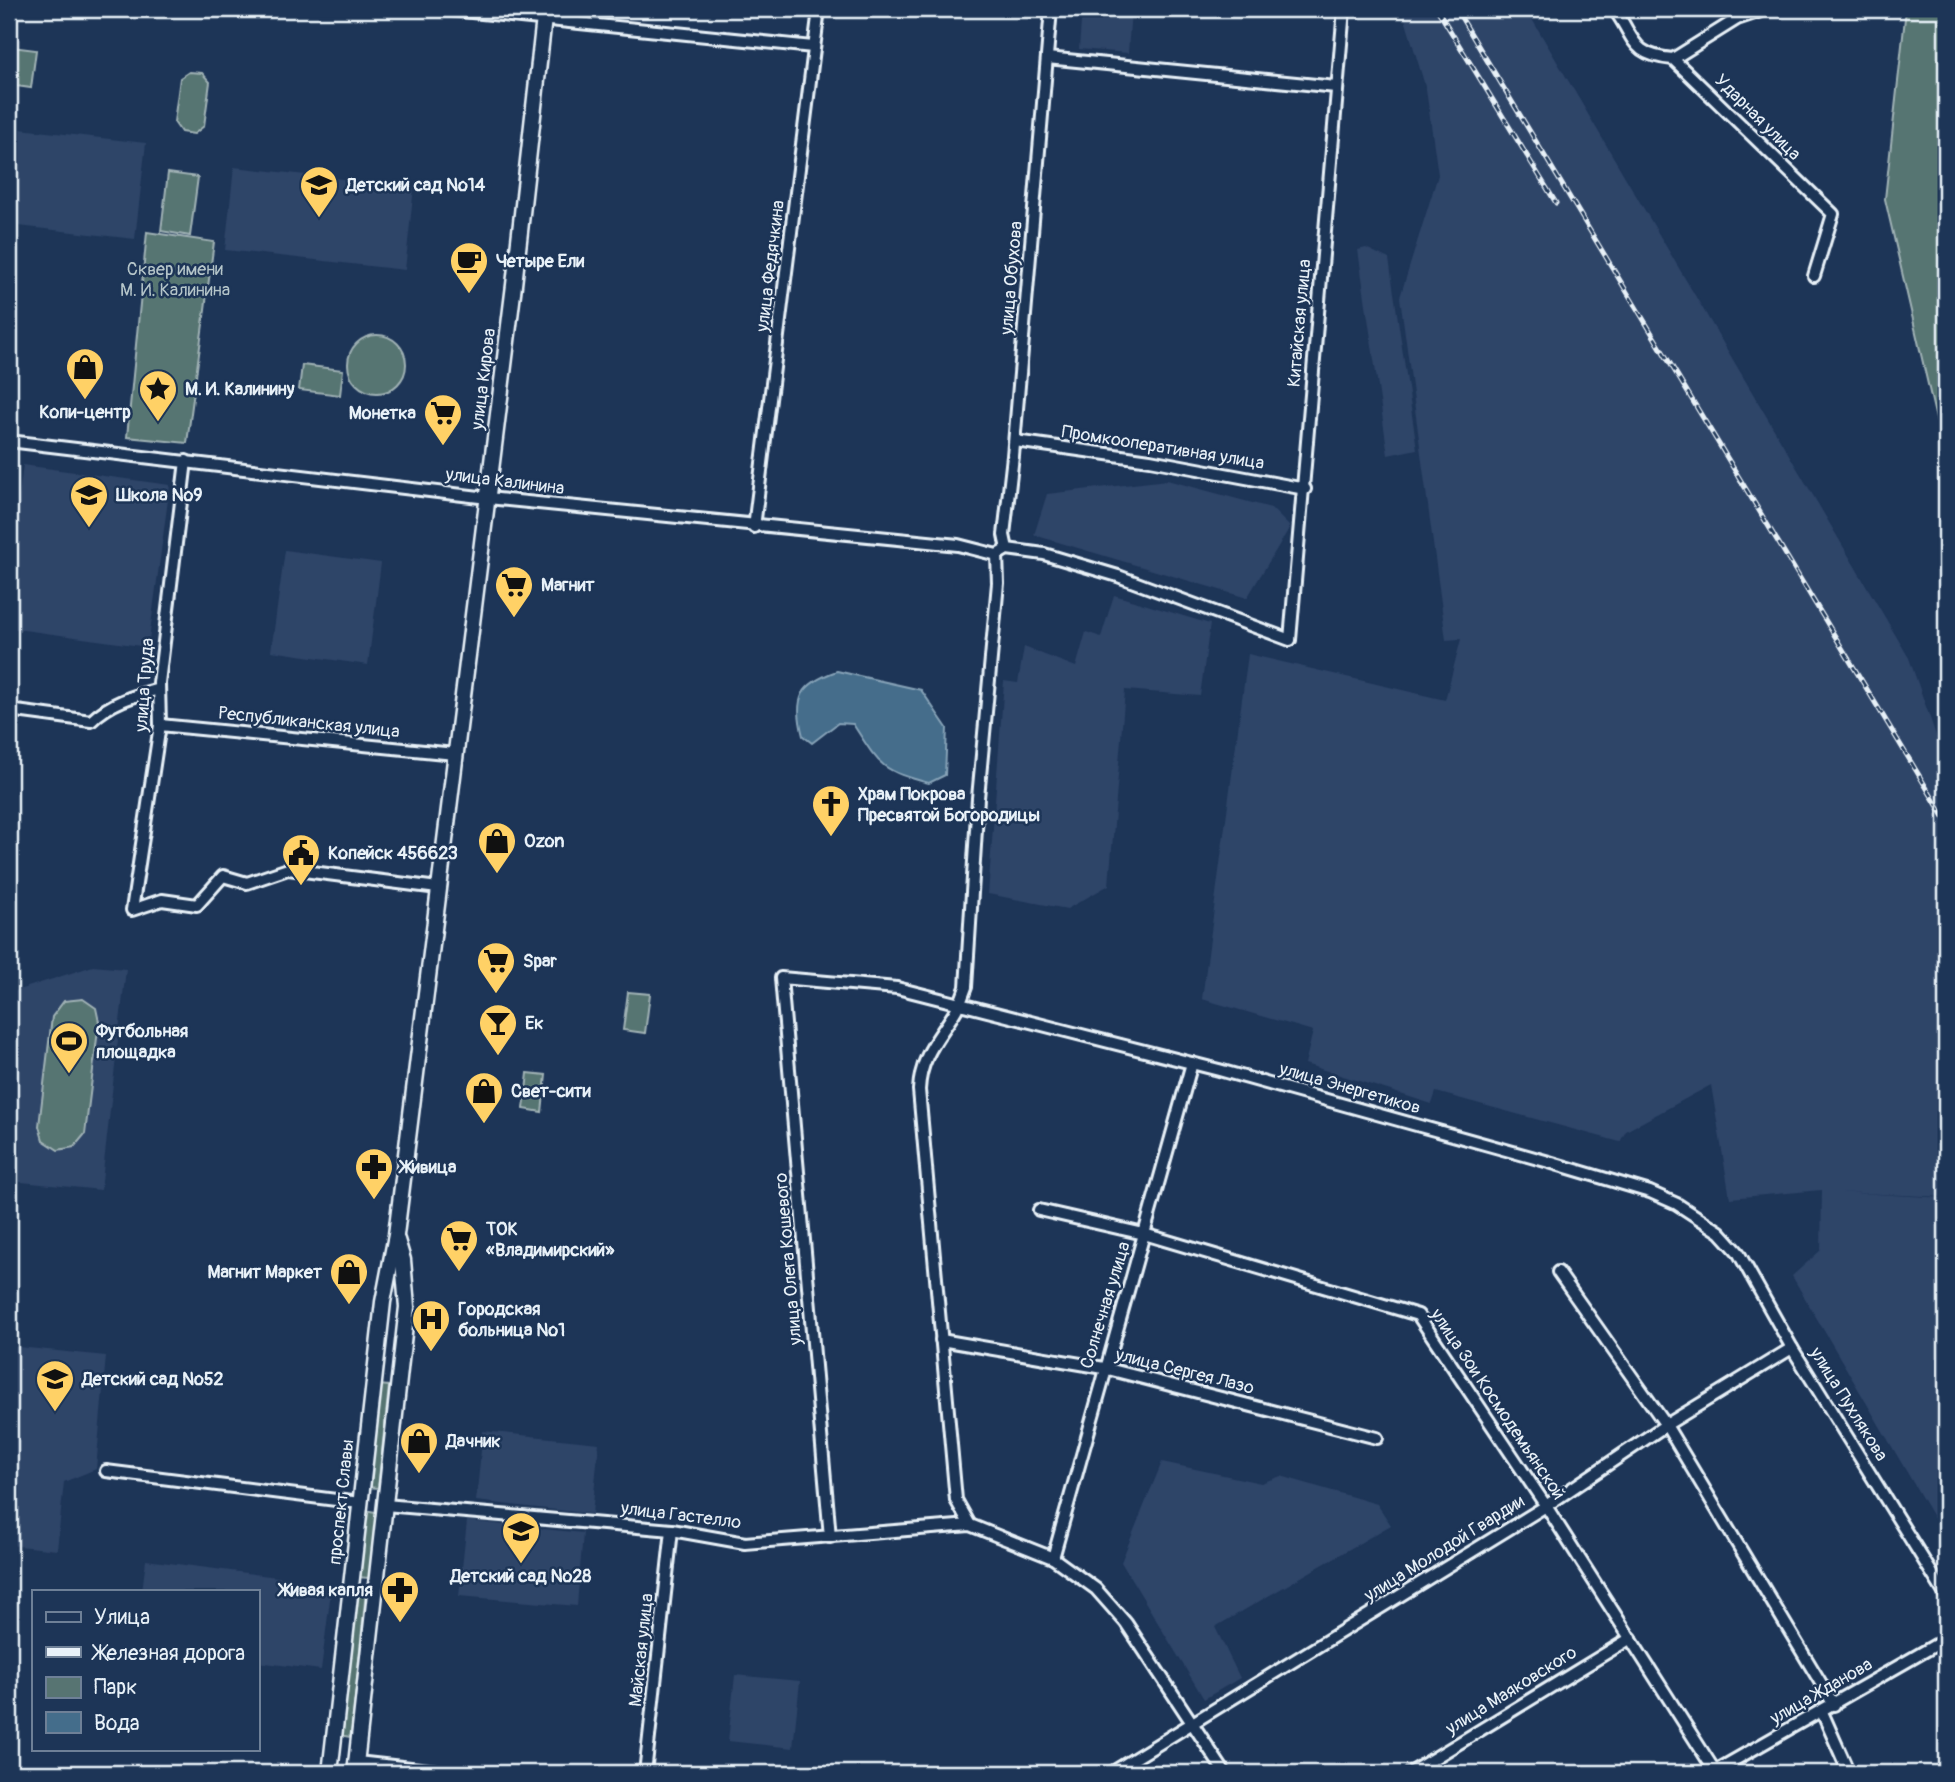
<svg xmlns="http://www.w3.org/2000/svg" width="1955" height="1782" viewBox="0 0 1955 1782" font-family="Pangolin,sans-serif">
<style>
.built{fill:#2e4468}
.green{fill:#577472;stroke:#a0b2b5;stroke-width:2}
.water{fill:#446d8b;stroke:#86a2b7;stroke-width:2}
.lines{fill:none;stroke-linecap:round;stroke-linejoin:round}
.minor-casing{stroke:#e8f1f8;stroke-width:16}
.major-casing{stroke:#e8f1f8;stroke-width:19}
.minor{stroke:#1d3557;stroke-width:10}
.major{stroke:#1d3557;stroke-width:14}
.rail-casing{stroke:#e8f1f8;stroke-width:5}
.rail{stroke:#1d3557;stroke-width:2.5;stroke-dasharray:8;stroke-linecap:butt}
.labels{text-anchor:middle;stroke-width:5;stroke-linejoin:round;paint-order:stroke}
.street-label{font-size:18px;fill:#e8f1f8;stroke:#1d3557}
.poi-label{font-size:18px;font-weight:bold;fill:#e8f1f8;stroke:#1d3557;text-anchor:start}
.park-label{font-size:18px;fill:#b5c5c9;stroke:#1d3557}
</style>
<rect width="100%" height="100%" fill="#1d3557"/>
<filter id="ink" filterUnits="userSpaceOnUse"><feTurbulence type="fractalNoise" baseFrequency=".0143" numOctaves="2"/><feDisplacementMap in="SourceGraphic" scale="14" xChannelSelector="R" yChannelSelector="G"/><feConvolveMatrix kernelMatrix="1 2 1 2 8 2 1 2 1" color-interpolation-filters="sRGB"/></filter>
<g filter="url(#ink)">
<g class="built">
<path d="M1082,9H1131L1128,53L1079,49Z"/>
<path d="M1402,9H1526L1909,658L1946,764V1197L1839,1192L1946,1198V1539L1792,1276L1821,1250L1822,1190L1730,1198L1711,1085L1626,1131L1620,1142L1436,1092L1432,1104L1305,1064L1313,1031L1202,999L1248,654L1445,700L1461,639L1446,640L1400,297L1438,175L1426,89Z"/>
<path d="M11,128L146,143L135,239L9,225Z"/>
<path d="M234,167L414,187L405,270L225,250Z"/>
<path d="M1366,248L1389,259L1417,449L1388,455L1358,250Z"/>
<path d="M23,465L170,485L148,647L9,628V572Z"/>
<path d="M1167,480L1271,508L1290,527L1247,598L1034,535L1047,494Z"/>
<path d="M285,550L381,563L368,665L271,651Z"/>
<path d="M1114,595L1210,624L1200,696L1125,690L1109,885L1067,909L988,894L1004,681L1018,683L1024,647L1076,667L1086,632L1101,637Z"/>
<path d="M93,966L126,969L101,1190L11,1181L9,1193V993Z"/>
<path d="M9,1346L106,1356L96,1469L64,1482L57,1550L9,1545Z"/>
<path d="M483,1431L599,1443L592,1514L476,1501Z"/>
<path d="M1162,1462L1261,1483L1281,1476L1377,1504L1391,1525L1215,1627L1240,1678L1204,1699L1121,1562Z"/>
<path d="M467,1521L583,1533L577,1606L459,1596Z"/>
<path d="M146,1560L332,1584L321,1670L257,1662V1591H142Z"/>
<path d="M735,1675L800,1681L793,1748L728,1741Z"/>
</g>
<g class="green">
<path d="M1906,9H1946V462L1885,199Z"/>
<path d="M12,47L36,50L31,88L9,85Z"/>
<path d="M189,72L202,73L210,82L204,126L194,134L181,132L174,122L180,78Z"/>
<path d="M168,173L198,177L190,236L161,231Z"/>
<path d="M147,232L214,242L187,443L127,437Z"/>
<circle cx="377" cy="364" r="29"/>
<path d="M302,365L343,370L340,395L299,390Z"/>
<path d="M628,992L650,994L645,1033L623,1030Z"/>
<path d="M83,999L96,1008L99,1022L85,1134L74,1147L58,1150L43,1140L39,1126L52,1017L64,1001Z"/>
<path d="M528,1073L546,1075L542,1112L524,1109Z"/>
<path d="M378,1385L389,1386L378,1488L367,1487Z"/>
<path d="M364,1510L376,1512L369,1578L357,1577Z"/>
<path d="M354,1590L366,1591L351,1737L338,1735Z"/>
</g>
<path class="water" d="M837,671L921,690L947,728L945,775L929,783C880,770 880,766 853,724L838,723L812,743L803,736C793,698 800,684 837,671Z"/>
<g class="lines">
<defs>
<g id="minor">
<path d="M442,9L813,47"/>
<path d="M1614,9C1636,39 1630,55 1673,59L1833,214L1814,276"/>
<path d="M1047,58L1336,87"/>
<path d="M1673,59L1737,19L1767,9"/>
<path d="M9,441L488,498L958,545L997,555"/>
<path d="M1015,441L1150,460L1305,489"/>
<path d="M186,461L159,683L160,725L132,910L162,900L197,905L223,876L247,883L288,869L438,888"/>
<path d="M754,527L819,9"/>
<path d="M1007,549L1004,535L1013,456L1051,9"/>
<path d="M997,555L1007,549L1044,554L1118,576L1290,640L1344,9"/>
<path d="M9,710L91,721C111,702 133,696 159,689"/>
<path d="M160,725L455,754"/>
<path d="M1039,1210L1144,1234L1418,1315L1546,1506L1716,1773"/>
<path d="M1558,1272L1666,1425L1834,1705"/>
<path d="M941,1340L1104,1368L1377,1438"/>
<path d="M106,1471L360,1503"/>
<path d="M385,1505L672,1530L745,1543L970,1525L1053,1558L1096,1589L1126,1623L1225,1773"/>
<path d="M970,1525L956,1500L919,1090C921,1044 954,1027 966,987L978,798L998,583L997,555"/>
<path d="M830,1537L781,978L897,988L1219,1070L1549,1162L1650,1192L1677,1204L1720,1232L1738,1252L1792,1348L1946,1596"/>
<path d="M1053,1558L1192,1063"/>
<path d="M1822,1712L1849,1773"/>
<path d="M357,1762L456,1773"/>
<path d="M645,1773L672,1530"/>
<path d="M1111,1773L1546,1506L1666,1425L1792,1348"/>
<path d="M1410,1773L1631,1638"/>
<path d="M1712,1773L1946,1639"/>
</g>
<g id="major">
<path d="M330,1773L383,1302L396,1235L514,285L545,9"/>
<path d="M355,1773L407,1307L403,1260L397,1240"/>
</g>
</defs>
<use href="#minor" class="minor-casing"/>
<use href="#major" class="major-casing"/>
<use href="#minor" class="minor"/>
<use href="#major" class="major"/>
<defs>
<g id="rail">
<path d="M1437,9L1556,203"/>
<path d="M1456,9L1946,820"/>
</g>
</defs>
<use href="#rail" class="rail-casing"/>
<use href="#rail" class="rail"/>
</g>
</g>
<defs>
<symbol id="school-pin" viewBox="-11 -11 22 30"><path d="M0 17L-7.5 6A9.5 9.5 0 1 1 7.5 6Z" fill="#ffd166" stroke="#1d3557"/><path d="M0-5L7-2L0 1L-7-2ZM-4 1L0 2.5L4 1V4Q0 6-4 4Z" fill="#111"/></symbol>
<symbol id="cafe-pin" viewBox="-11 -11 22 30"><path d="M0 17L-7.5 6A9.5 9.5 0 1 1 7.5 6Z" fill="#ffd166" stroke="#1d3557"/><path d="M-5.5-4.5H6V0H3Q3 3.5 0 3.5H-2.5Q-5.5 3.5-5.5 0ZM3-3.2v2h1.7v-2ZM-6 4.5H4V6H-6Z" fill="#111"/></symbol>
<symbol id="shop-pin" viewBox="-11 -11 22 30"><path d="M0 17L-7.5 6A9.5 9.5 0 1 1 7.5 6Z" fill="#ffd166" stroke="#1d3557"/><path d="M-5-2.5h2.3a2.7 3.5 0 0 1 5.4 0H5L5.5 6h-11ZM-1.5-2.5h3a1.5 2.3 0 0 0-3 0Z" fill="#111"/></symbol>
<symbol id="sight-pin" viewBox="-11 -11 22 30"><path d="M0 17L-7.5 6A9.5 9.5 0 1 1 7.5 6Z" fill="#ffd166" stroke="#1d3557"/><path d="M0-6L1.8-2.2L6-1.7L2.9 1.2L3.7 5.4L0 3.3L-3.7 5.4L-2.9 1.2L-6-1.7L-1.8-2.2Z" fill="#111"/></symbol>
<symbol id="supermarket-pin" viewBox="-11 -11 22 30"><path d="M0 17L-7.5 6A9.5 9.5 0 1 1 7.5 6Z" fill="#ffd166" stroke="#1d3557"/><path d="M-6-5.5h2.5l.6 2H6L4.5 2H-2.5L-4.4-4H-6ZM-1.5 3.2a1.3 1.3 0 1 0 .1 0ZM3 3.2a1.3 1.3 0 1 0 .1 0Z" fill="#111"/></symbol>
<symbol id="church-pin" viewBox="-11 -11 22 30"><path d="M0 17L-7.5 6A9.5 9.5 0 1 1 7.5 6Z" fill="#ffd166" stroke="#1d3557"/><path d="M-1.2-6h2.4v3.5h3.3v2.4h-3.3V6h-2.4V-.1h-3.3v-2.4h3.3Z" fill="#111"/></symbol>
<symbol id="civic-pin" viewBox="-11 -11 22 30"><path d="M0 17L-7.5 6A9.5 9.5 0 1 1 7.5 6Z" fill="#ffd166" stroke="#1d3557"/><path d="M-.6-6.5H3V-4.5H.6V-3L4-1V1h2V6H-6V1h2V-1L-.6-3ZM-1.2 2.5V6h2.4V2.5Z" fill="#111"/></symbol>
<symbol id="bar-pin" viewBox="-11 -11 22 30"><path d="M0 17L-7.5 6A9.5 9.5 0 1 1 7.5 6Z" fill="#ffd166" stroke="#1d3557"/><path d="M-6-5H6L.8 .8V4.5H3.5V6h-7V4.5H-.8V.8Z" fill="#111"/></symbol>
<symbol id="stadium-pin" viewBox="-11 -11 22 30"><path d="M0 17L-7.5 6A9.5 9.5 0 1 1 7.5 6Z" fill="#ffd166" stroke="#1d3557"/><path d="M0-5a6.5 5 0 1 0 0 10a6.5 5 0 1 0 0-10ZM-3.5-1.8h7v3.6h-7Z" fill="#111"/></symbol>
<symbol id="pharmacy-pin" viewBox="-11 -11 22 30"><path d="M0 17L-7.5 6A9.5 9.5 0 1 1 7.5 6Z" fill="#ffd166" stroke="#1d3557"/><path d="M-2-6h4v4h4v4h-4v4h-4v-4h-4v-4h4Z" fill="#111"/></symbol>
<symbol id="hospital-pin" viewBox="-11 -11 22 30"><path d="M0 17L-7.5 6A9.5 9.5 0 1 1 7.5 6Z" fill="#ffd166" stroke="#1d3557"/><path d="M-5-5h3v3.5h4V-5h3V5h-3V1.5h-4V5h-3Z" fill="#111"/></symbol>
</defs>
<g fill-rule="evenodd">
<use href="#school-pin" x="297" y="163" width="44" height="60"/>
<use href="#cafe-pin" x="447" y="239" width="44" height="60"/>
<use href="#shop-pin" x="63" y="345" width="44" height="60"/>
<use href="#sight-pin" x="136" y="367" width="44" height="60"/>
<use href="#supermarket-pin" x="421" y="391" width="44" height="60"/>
<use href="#school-pin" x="67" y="473" width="44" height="60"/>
<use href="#supermarket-pin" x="492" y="563" width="44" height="60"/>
<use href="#church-pin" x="809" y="782" width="44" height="60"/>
<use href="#shop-pin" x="475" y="819" width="44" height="60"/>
<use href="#civic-pin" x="279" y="831" width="44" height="60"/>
<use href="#supermarket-pin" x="474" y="939" width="44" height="60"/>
<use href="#bar-pin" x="476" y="1001" width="44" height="60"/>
<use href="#stadium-pin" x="47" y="1019" width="44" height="60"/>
<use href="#shop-pin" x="462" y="1069" width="44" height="60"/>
<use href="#pharmacy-pin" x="352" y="1145" width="44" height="60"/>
<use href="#supermarket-pin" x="437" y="1217" width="44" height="60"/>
<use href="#shop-pin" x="327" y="1250" width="44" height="60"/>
<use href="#hospital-pin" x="409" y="1297" width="44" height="60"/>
<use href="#school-pin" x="33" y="1357" width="44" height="60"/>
<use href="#shop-pin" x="397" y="1419" width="44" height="60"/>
<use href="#school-pin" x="499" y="1509" width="44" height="60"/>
<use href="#pharmacy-pin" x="378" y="1568" width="44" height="60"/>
</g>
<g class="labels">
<g class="street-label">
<text transform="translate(1758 117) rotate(45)" y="6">Ударная улица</text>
<text transform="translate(770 266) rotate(-83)" y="6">улица Федячкина</text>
<text transform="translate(1011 278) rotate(-85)" y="6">улица Обухова</text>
<text transform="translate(1299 323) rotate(-85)" y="6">Китайская улица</text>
<text transform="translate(483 379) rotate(-83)" y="6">улица Кирова</text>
<text transform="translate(1163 447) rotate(9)" y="6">Промкооперативная улица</text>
<text transform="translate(505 481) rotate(7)" y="6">улица Калинина</text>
<text transform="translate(144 685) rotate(-86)" y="6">улица Труда</text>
<text transform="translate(309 722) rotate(6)" y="6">Республиканская улица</text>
<text transform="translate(1350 1088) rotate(16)" y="6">улица Энергетиков</text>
<text transform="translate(788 1259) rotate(-95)" y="6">улица Олега Кошевого</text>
<text transform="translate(1105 1305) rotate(-73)" y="6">Солнечная улица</text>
<text transform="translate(1185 1371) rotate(14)" y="6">улица Сергея Лазо</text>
<text transform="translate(1498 1404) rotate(56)" y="6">улица Зои Космодемьянской</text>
<text transform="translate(1849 1404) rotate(58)" y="6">улица Пухлякова</text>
<text transform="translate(341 1502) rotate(-84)" y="6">проспект Славы</text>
<text transform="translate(681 1515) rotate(7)" y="6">улица Гастелло</text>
<text transform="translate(1444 1548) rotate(-32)" y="6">улица Молодой Гвардии</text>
<text transform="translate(641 1650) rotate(-84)" y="6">Майская улица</text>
<text transform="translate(1511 1690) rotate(-32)" y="6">улица Маяковского</text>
<text transform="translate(1821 1691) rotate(-30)" y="6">улица Жданова</text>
</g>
<g class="poi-label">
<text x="346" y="191">Детский сад №14</text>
<text x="496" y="267">Четыре Ели</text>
<text x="185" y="395">М. И. Калинину</text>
<text x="85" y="418" text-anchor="middle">Копи-центр</text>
<text x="416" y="419" text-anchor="end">Монетка</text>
<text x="116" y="501">Школа №9</text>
<text x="541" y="591">Магнит</text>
<text x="858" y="800">Храм Покрова<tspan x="858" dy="21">Пресвятой Богородицы</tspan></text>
<text x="524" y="847">Ozon</text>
<text x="328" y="859">Копейск 456623</text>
<text x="523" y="967">Spar</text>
<text x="525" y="1029">Ек</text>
<text x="96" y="1037">Футбольная<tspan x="96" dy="21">площадка</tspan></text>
<text x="511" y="1097">Свет-сити</text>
<text x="401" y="1173">Живица</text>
<text x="486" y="1235">ТОК<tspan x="486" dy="21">«Владимирский»</tspan></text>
<text x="322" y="1278" text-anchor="end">Магнит Маркет</text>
<text x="458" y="1315">Городская<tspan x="458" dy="21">больница №1</tspan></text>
<text x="82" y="1385">Детский сад №52</text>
<text x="446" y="1447">Дачник</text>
<text x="521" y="1582" text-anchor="middle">Детский сад №28</text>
<text x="373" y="1596" text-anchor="end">Живая капля</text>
</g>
<g class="park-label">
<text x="175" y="275">Сквер имени<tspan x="175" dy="21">М. И. Калинина</tspan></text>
</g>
</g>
<rect width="1955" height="1782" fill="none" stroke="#1d3557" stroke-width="35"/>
<rect x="18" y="18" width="1920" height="1747" fill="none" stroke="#e8f1f8" stroke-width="2.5" filter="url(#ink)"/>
<rect x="32" y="1590" width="228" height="161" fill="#1d3557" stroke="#6e8097" stroke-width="2"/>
<rect x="46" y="1612" width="35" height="10" fill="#1d3557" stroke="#6e8097" stroke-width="2"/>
<text x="94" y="1624" font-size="21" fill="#e8f1f8">Улица</text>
<rect x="46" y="1647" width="35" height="10" fill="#e8f1f8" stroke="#6e8097" stroke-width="2"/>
<text x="94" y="1660" font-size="21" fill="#e8f1f8">Железная дорога</text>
<rect x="46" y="1677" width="35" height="21" fill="#577472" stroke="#6e8097" stroke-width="2"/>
<text x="94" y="1694" font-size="21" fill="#e8f1f8">Парк</text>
<rect x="46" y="1712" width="35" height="21" fill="#446d8b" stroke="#6e8097" stroke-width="2"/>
<text x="94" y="1730" font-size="21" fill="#e8f1f8">Вода</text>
</svg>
